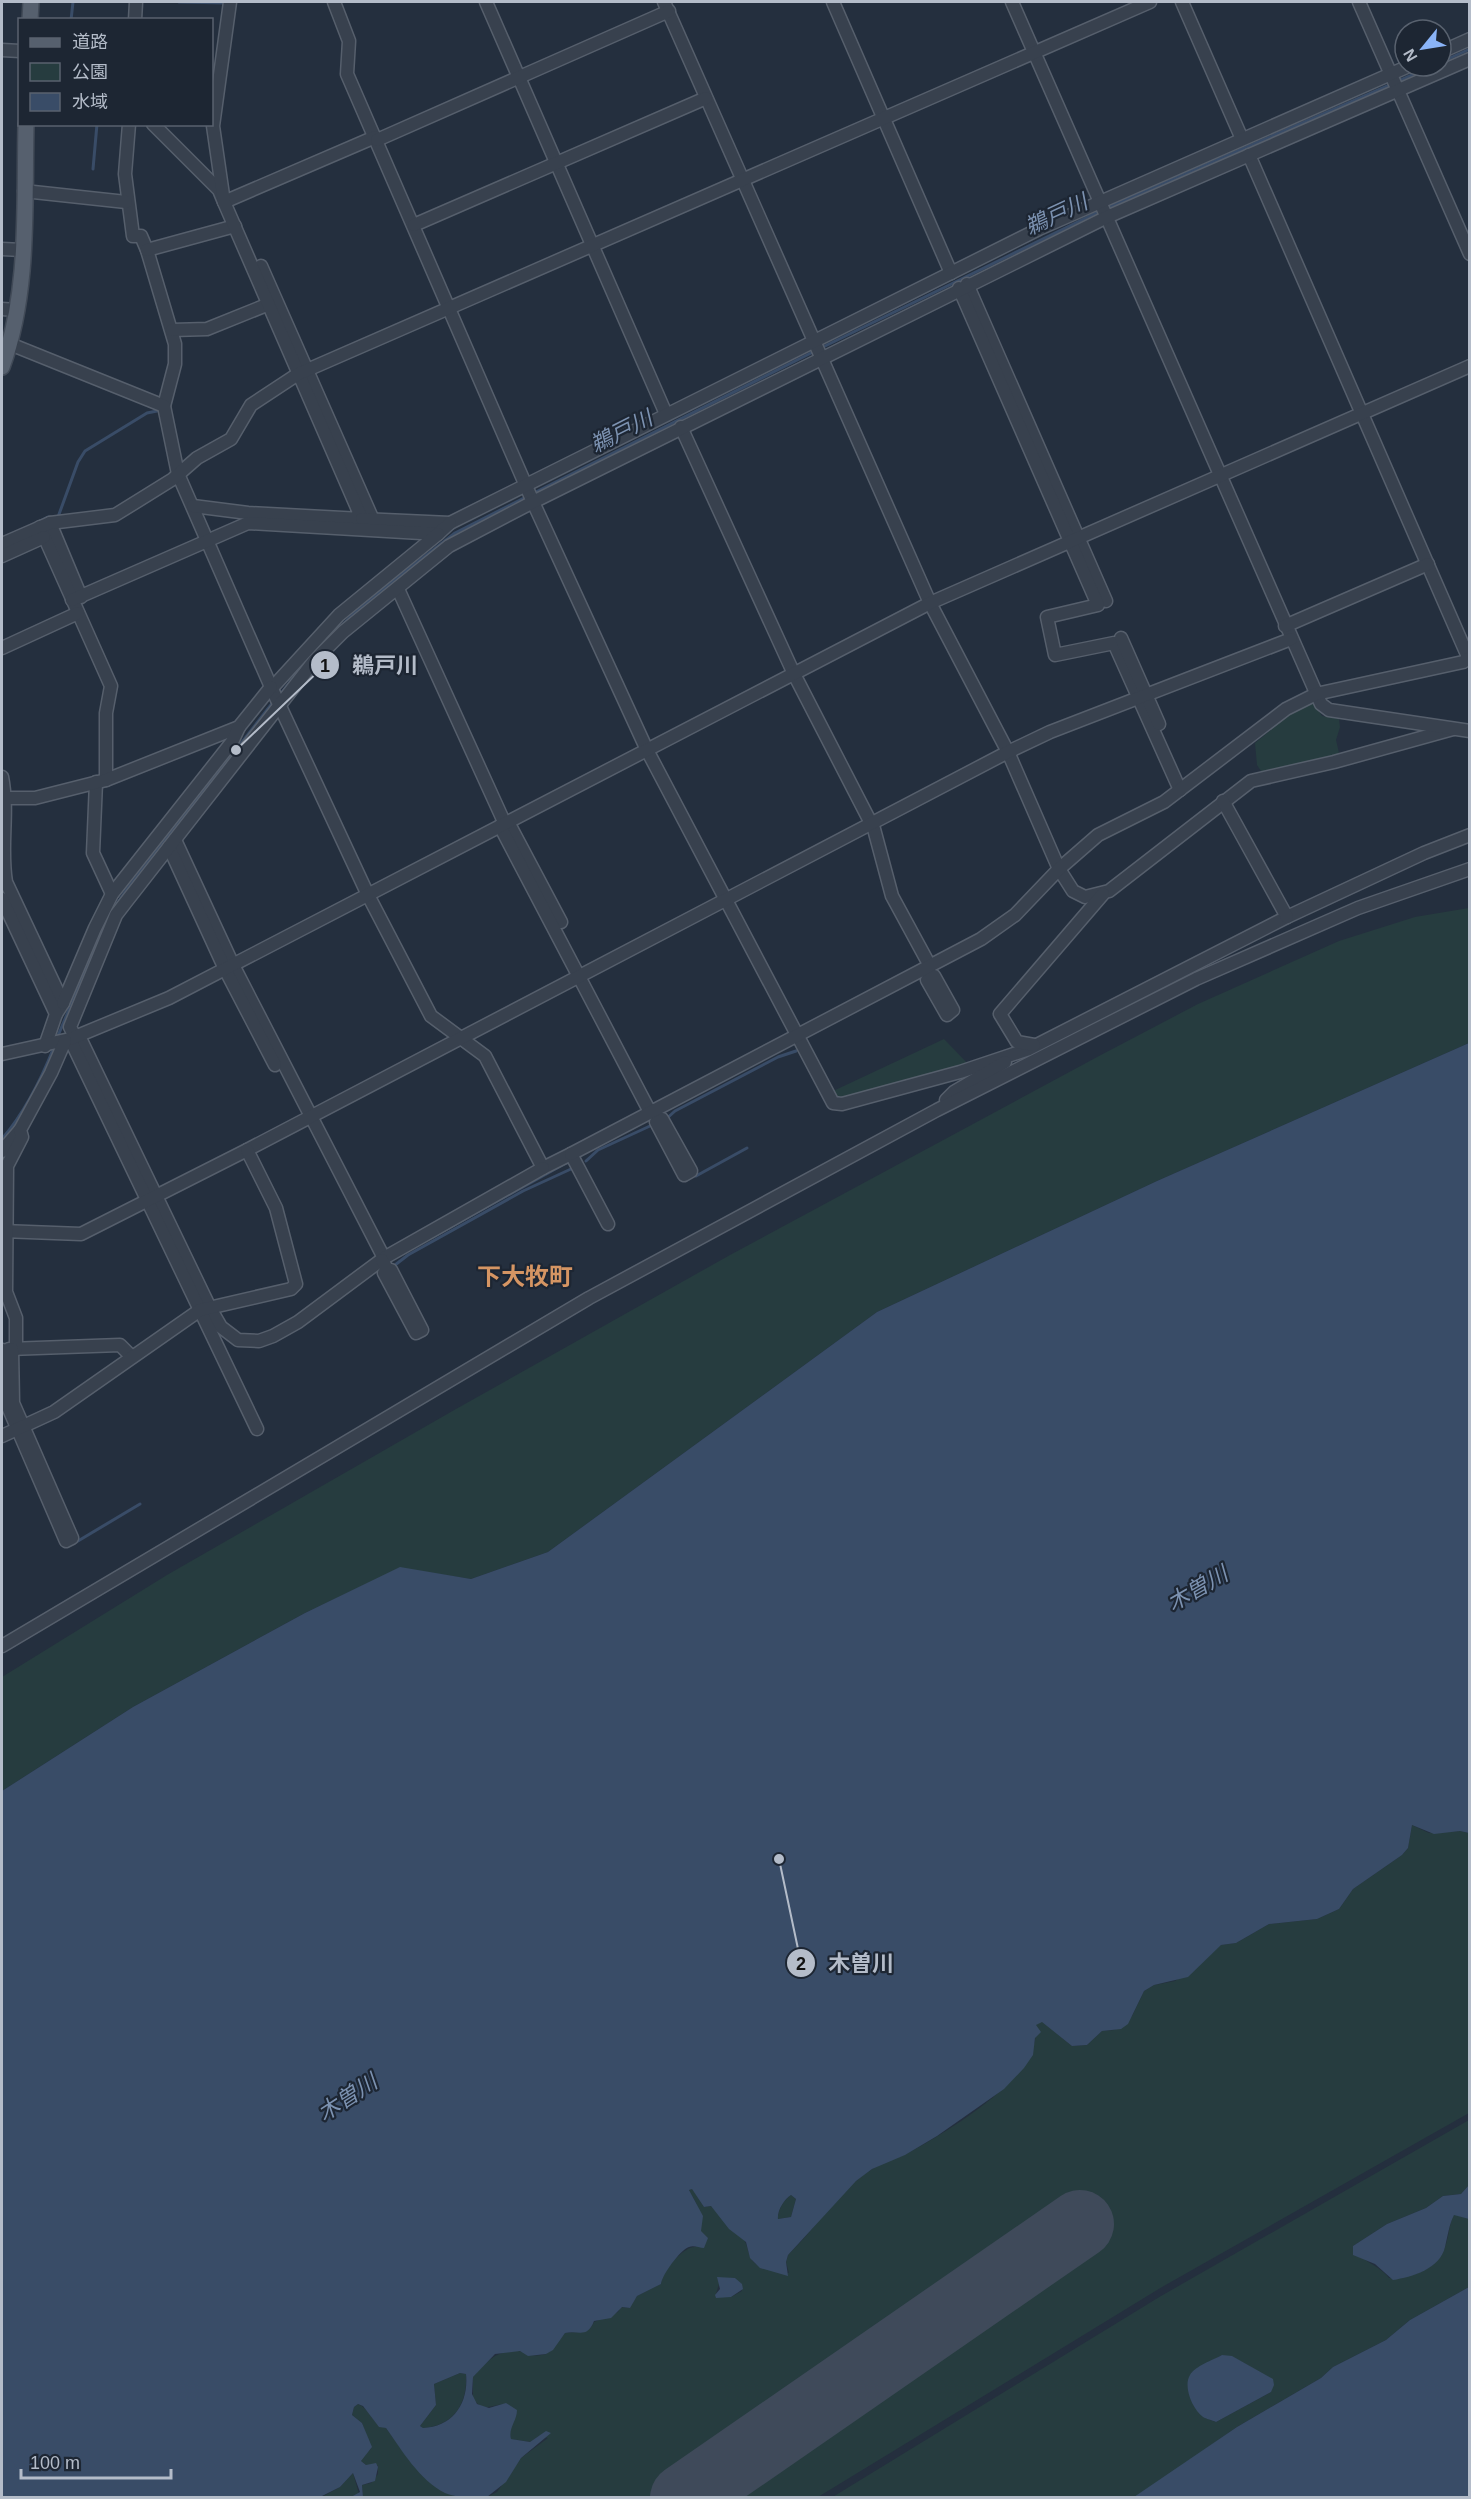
<svg xmlns="http://www.w3.org/2000/svg" width="1471" height="2499" viewBox="0 0 1471 2499" font-family="Helvetica,'Noto Sans JP',sans-serif">
<style>
.green{fill:#263c3f;fill-rule:evenodd}
.water{fill:#394c67;fill-rule:evenodd}
.lines{fill:none;stroke-linecap:round;stroke-linejoin:round}
.stream{stroke:#394c67;stroke-width:3}
.runway{stroke:#3f4a5a;stroke-width:68}
.minor-casing{stroke:#565f6c;stroke-width:15}
.major-casing{stroke:#414a57;stroke-width:18}
.minor{stroke:#38414e;stroke-width:12}
.major{stroke:#56606e;stroke-width:15}
.labels{text-anchor:middle;stroke-width:4.5;stroke-linejoin:round;paint-order:stroke}
.water-label{font-size:22px;font-style:italic;fill:#7c92b1;stroke:#1d2633}
.quarter-label{font-size:24px;font-weight:bold;fill:#d59563;stroke:#1d2633}
.leader{fill:none;stroke:#b4bcc9;stroke-width:2}
.callout-dot{fill:#b4bcc9;stroke:#1d2633;stroke-width:2}
.mark-label{font-size:18px;text-anchor:middle;font-weight:bold;fill:#111}
.callout-label{font-size:22px;text-anchor:middle;font-weight:bold;fill:#b4bcc9;stroke:#1d2633;stroke-width:4.5;stroke-linejoin:round;paint-order:stroke}
</style>
<rect width="100%" height="100%" fill="#242f3e"/>
<g class="green">
<path d="M1310,703H1314L1322,716L1339,719L1340,727L1336,740L1340,757L1263,774L1257,765L1255,743L1289,715Z"/>
<path d="M1469,908V1043L1157,1181L877,1312L548,1552L471,1579L400,1568L305,1613L133,1707L2,1791V1677L167,1575L456,1409L730,1255L1099,1056L1198,1004L1339,941L1415,917Z"/>
<path d="M944,1039L969,1065L838,1100L831,1092Z"/>
<path d="M1412,1825L1429,1833L1460,1831L1469,1833V2113L1162,2287L818,2497H487L497,2492L521,2458L548,2438L539,2436L530,2442L511,2439L503,2404L483,2408L473,2400V2377C485,2362 497,2350 518,2351C530,2353 528,2358 546,2354L565,2333C576,2331 588,2335 594,2322L618,2312L621,2307L629,2308L637,2296L661,2284C661,2272 684,2245 696,2247C704,2223 703,2212 689,2191L692,2188L704,2207L711,2206L742,2237C747,2243 747,2249 750,2256C756,2271 775,2270 789,2273L786,2262L788,2255C812,2232 831,2202 856,2181C865,2173 876,2166 887,2161C894,2158 901,2157 908,2153C948,2131 1045,2075 1035,2025L1042,2021L1072,2046L1087,2045L1102,2031L1114,2030L1132,2016L1144,1991L1154,1985L1175,1981L1221,1945L1236,1943L1269,1924L1317,1919L1339,1909L1353,1889L1402,1855L1408,1848ZM729,2278H735L742,2291L731,2297L716,2294L719,2284Z"/>
<path d="M1469,2120V2185L1461,2194L1443,2196L1426,2208L1387,2224L1353,2246C1363,2264 1377,2263 1389,2278C1410,2278 1438,2270 1445,2247C1449,2236 1449,2225 1454,2214L1469,2219V2287L1410,2320L1386,2340L1333,2367L1321,2378L1237,2427L1141,2494L1134,2498H831L1161,2296ZM1222,2355C1244,2361 1262,2370 1271,2392L1216,2422L1203,2417L1191,2373Z"/>
<path d="M791,2195L796,2199L791,2217L778,2219C777,2211 784,2199 791,2195Z"/>
<path d="M460,2373L466,2374C468,2403 454,2426 423,2428L420,2426L436,2405L434,2384Z"/>
<path d="M358,2404C370,2409 372,2424 386,2428C409,2459 427,2490 468,2497H363L362,2485L371,2483L378,2474V2465H366L361,2461L362,2457L371,2449L362,2423L352,2415L354,2407Z"/>
<path d="M353,2473L359,2494L351,2497L320,2498L340,2487Z"/>
</g>
<g class="water">
<path d="M1469,1043V1833L1460,1831L1434,1834L1412,1825L1408,1848L1402,1855L1353,1889L1339,1909L1317,1919L1269,1924L1236,1943L1221,1945L1188,1977L1154,1985L1144,1991L1128,2024L1121,2029L1102,2031L1087,2045L1072,2046L1042,2022L1036,2025L1041,2032L1035,2038L1033,2055L1024,2068L1004,2089L937,2136L905,2155L872,2169L856,2181L788,2255L786,2262L788,2276L760,2268L750,2258L746,2242L729,2229L711,2206L704,2207L692,2189L689,2190L703,2216L701,2231L708,2238L704,2248C699,2248 694,2245 689,2247C680,2250 662,2275 661,2284L637,2296L630,2308L622,2307L611,2318L594,2321C587,2339 579,2330 565,2333L553,2350L546,2354L528,2356L520,2351L495,2354L473,2377L472,2394L477,2404L489,2408L506,2403L517,2410C517,2421 508,2428 511,2439L530,2442L546,2431L551,2433L521,2458L506,2482L487,2497C474,2498 458,2498 445,2493C420,2481 401,2449 386,2428L379,2427L363,2406L358,2404L354,2407L352,2415L362,2423L372,2447L361,2461L366,2465L376,2463L378,2467L375,2481L362,2485L363,2497H351L360,2492L353,2473L340,2487L320,2497H2V1791L133,1707L305,1613L400,1567L471,1579L548,1552L877,1312L1157,1181ZM791,2195L796,2199L791,2217L778,2219C777,2211 784,2199 791,2195ZM460,2373L466,2374C469,2403 453,2427 423,2428L420,2426L436,2405L434,2384Z"/>
<path d="M1469,2185V2219L1454,2215C1449,2225 1448,2235 1445,2247C1440,2269 1412,2277 1393,2280L1375,2264L1353,2255V2246L1387,2224L1426,2208L1443,2196L1461,2194Z"/>
<path d="M717,2277L735,2278L742,2284L743,2289L731,2297L716,2298L715,2295L720,2289Z"/>
<path d="M1469,2287V2497H1134L1237,2427L1321,2378L1333,2367L1386,2340L1410,2320Z"/>
<path d="M1222,2355L1232,2356L1273,2379L1274,2385L1271,2392L1216,2422C1212,2420 1206,2419 1203,2417C1192,2409 1183,2386 1190,2375C1195,2366 1213,2360 1222,2355Z"/>
</g>
<g class="lines">
<g class="stream">
<path d="M179,2L226,3"/>
<path d="M71,20L73,2"/>
<path d="M1441,62L1470,49"/>
<path d="M1398,81L1432,66"/>
<path d="M93,169L97,124"/>
<path d="M1106,208L1392,84"/>
<path d="M821,348L1100,211"/>
<path d="M532,494L815,351"/>
<path d="M58,517L78,462L85,451L147,413L157,411"/>
<path d="M36,523L48,517"/>
<path d="M279,696L314,652L364,604L455,533L526,497"/>
<path d="M110,914L125,892L274,701"/>
<path d="M57,1038L107,920"/>
<path d="M665,1120L675,1111L778,1057L796,1051"/>
<path d="M2,1139C25,1112 41,1080 54,1047"/>
<path d="M586,1161L598,1150L650,1126"/>
<path d="M696,1176L747,1148"/>
<path d="M433,1237L566,1163"/>
<path d="M395,1265L408,1255L523,1191L571,1169"/>
<path d="M78,1541L140,1504"/>
</g>
<path class="runway" d="M684,2498L1080,2224"/>
<defs>
<g id="minor">
<path d="M334,2L349,41L347,74L533,502L647,750L833,1103L842,1104L960,1072L1029,1049L1287,917L1424,853L1470,835"/>
<path d="M486,2L666,414"/>
<path d="M664,2L930,603L1008,752L1059,869L1073,891L1085,897L1109,891L1251,781L1334,762L1453,729"/>
<path d="M833,2L951,273"/>
<path d="M1012,2L1321,704L1329,710L1470,731"/>
<path d="M1182,2L1242,139"/>
<path d="M1359,2L1470,254"/>
<path d="M135,20L136,2"/>
<path d="M2,50L20,51"/>
<path d="M1441,52L1470,39"/>
<path d="M129,124L125,174L133,236H141L147,250L175,344V364L164,406"/>
<path d="M153,124L219,190L224,202L375,137"/>
<path d="M377,140L669,11"/>
<path d="M1249,155L1469,659"/>
<path d="M24,191L126,202"/>
<path d="M414,225L706,98"/>
<path d="M2,249L22,250"/>
<path d="M147,250L235,226"/>
<path d="M261,266L373,520"/>
<path d="M967,284L1106,601"/>
<path d="M959,288L1098,605L1047,617L1055,655L1114,643L1180,790"/>
<path d="M2,309L16,310"/>
<path d="M172,330L207,329L269,304"/>
<path d="M10,344L164,406L178,474L271,687L368,895L431,1016L485,1056L543,1168L571,1154L608,1224"/>
<path d="M681,427L794,674L874,829L892,896L930,966"/>
<path d="M193,506L248,513L362,519L224,202L213,126L230,2"/>
<path d="M362,519L450,523L1039,229L1409,66"/>
<path d="M50,523L81,597"/>
<path d="M40,527L111,686L106,713V780"/>
<path d="M2,544L50,523L115,515L173,479L197,458L231,439L251,405L298,374L1150,2"/>
<path d="M2,556L44,537"/>
<path d="M398,589L505,824"/>
<path d="M72,600L248,523L438,534L450,523"/>
<path d="M1285,626L1428,564"/>
<path d="M1121,638L1159,724"/>
<path d="M2,648L78,613"/>
<path d="M272,688L339,615L438,534"/>
<path d="M2,777C9,812 0,847 6,882L63,1003L56,1014"/>
<path d="M96,782L93,853L112,894"/>
<path d="M2,798H35L106,780L239,727L271,687"/>
<path d="M1223,801L1287,917"/>
<path d="M508,822L561,922"/>
<path d="M500,826L650,1112"/>
<path d="M175,840L233,965L384,1258"/>
<path d="M169,847L225,969L275,1065"/>
<path d="M2,899L56,1014L45,1046"/>
<path d="M926,968L931,977L927,980L947,1015L953,1010L934,976L931,977"/>
<path d="M63,1003L95,928L112,894L232,742L239,727"/>
<path d="M79,1036L210,1308L221,1327L238,1340L259,1341L273,1336L298,1322L384,1258L543,1168"/>
<path d="M75,1037L70,1027L116,915L126,902L315,660L343,632L449,546L533,502L1107,217L1470,59"/>
<path d="M70,1039L257,1429"/>
<path d="M1034,1045L1017,1042L1000,1014L1103,894"/>
<path d="M2,1054L70,1039L169,998L930,603L1470,366"/>
<path d="M946,1100L954,1092L1005,1062"/>
<path d="M654,1110L659,1120L656,1122L684,1175L691,1171L662,1119L659,1120"/>
<path d="M2,1151L20,1130"/>
<path d="M571,1154L981,939L1015,915L1059,869L1098,835L1164,802L1286,709L1316,694L1463,662L1470,658"/>
<path d="M2,1231L81,1234L247,1150L1008,752L1050,732L1291,639"/>
<path d="M382,1260L387,1269L384,1273L416,1333L422,1330L391,1270L387,1269"/>
<path d="M9,1349L120,1345L131,1356"/>
<path d="M16,1349V1318L6,1292L7,1166L22,1137L20,1130L51,1073L65,1041"/>
<path d="M3,1350L6,1402L66,1541L72,1538L13,1403L12,1349"/>
<path d="M2,1436L54,1412L200,1310L291,1289L296,1284L276,1208L247,1150"/>
<path d="M2,1646L589,1298L937,1110L1196,979L1358,908L1470,869"/>
</g>
<g id="major">
<path d="M30,20L31,2"/>
<path d="M2,367C30,291 24,204 26,124"/>
</g>
</defs>
<use href="#minor" class="minor-casing"/>
<use href="#major" class="major-casing"/>
<use href="#minor" class="minor"/>
<use href="#major" class="major"/>
</g>
<g class="labels">
<g class="water-label">
<text transform="translate(1056 214) rotate(-25)" y="8">鵜戸川</text>
<text transform="translate(621 431) rotate(-27)" y="8">鵜戸川</text>
<text transform="translate(1197 1588) rotate(-30)" y="8">木曽川</text>
<text transform="translate(347 2097) rotate(-33)" y="8">木曽川</text>
</g>
<g class="quarter-label">
<text x="525" y="1285">下大牧町</text>
</g>
</g>
<path class="leader" d="M236 750L325 665M779 1859L801 1963"/>
<g class="callout-dot">
<circle cx="236" cy="750" r="6"/>
<circle cx="779" cy="1859" r="6"/>
<circle cx="325" cy="665" r="15"/>
<circle cx="801" cy="1963" r="15"/>
</g>
<g class="mark-label">
<text x="325" y="672">1</text>
<text x="801" y="1970">2</text>
</g>
<g class="callout-label">
<text x="385" y="673">鵜戸川</text>
<text x="861" y="1971">木曽川</text>
</g>
<rect width="1471" height="2499" fill="none" stroke="#b4bcc9" stroke-width="6"/>
<rect x="18" y="18" width="195" height="108" fill="#1d2633" stroke="#59626f" stroke-width="1.5"/>
<rect x="30" y="38" width="30" height="9" fill="#56606e" stroke="#59626f" stroke-width="1.5"/>
<text x="72" y="48" font-size="18" fill="#b4bcc9">道路</text>
<rect x="30" y="63" width="30" height="18" fill="#263c3f" stroke="#59626f" stroke-width="1.5"/>
<text x="72" y="78" font-size="18" fill="#b4bcc9">公園</text>
<rect x="30" y="93" width="30" height="18" fill="#394c67" stroke="#59626f" stroke-width="1.5"/>
<text x="72" y="108" font-size="18" fill="#b4bcc9">水域</text>
<g transform="translate(1423 48) rotate(240)"><circle r="28" fill="#1d2633" stroke="#59626f" stroke-width="1.5"/>
<path d="M0-4.5L10 22L0 15L-10 22Z" fill="#8ab4f8"/>
<text y="-9" font-size="16" font-weight="bold" text-anchor="middle" fill="#b4bcc9">N</text>
</g>
<path d="M21 2469v9h150v-9" fill="none" stroke="#b4bcc9" stroke-width="3"/>
<text x="30" y="2469" font-size="18" fill="#b4bcc9" stroke="#1d2633" stroke-width="4.5" paint-order="stroke">100 m</text>
</svg>
